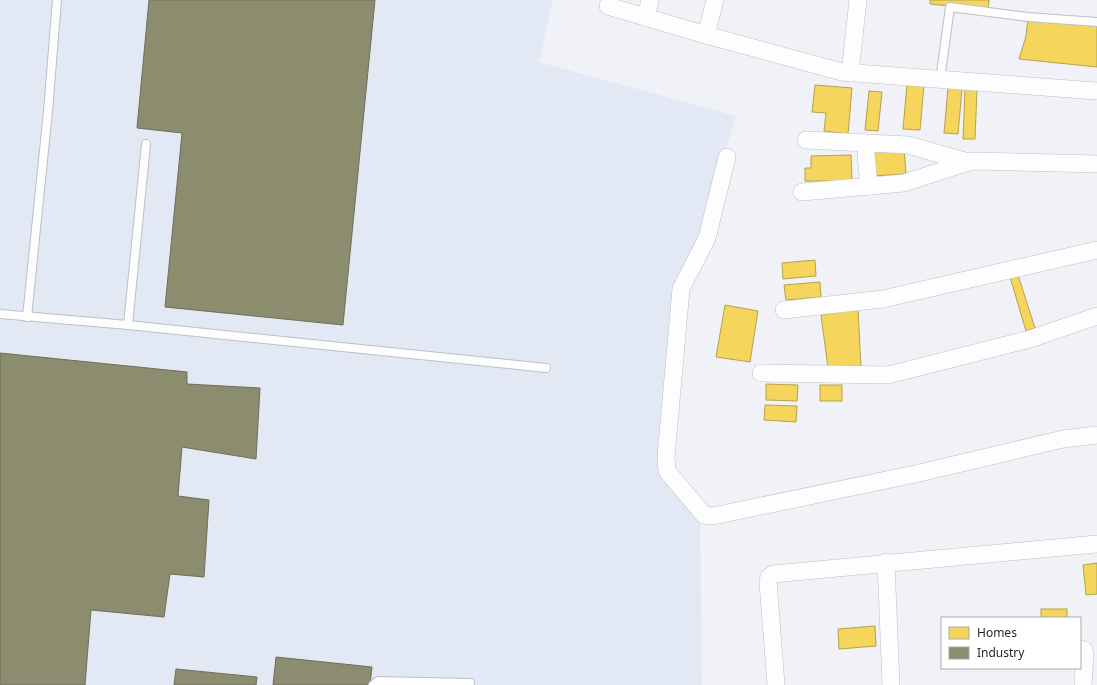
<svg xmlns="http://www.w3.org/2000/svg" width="1097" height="685" viewBox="0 0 1097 685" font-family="'Noto Sans',sans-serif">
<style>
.built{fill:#e3e8f5}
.homes{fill:#f6d55c;stroke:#b7a14d}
.industry{fill:#8c8c6e;stroke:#6d6e5a}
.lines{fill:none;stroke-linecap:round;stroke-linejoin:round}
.lane-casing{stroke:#bebfc4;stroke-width:10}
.street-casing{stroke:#bebfc4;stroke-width:18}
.lane{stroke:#fdfdfe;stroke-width:8}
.street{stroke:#fdfdfe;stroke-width:17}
</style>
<rect width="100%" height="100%" fill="#f0f2f8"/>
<path class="built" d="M0,0H553L539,62L736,116L674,319L668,450L700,519L702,685H0Z"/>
<g class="homes">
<path d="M930,0H989L988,10L930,4Z"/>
<path d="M1028,17L1097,25V67L1019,59L1026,36Z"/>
<path d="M907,84L924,85L920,130L903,129Z"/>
<path d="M815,85L852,88L848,134L824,131L826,113L812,112Z"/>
<path d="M948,88L962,89L958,134L944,133Z"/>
<path d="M965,89L977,90L975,139H963Z"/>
<path d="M869,91L882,92L878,131L865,130Z"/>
<path d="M904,148L906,174L870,176L869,150Z"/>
<path d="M851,155L852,181H805V168H811V156Z"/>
<path d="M815,260L816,276L783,279L782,263Z"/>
<path d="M1018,275L1035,328L1026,331L1010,277Z"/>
<path d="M820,282L821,297L786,300L784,285Z"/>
<path d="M725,305L758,311L750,362L716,357Z"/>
<path d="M858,309L861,368H828L821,315Z"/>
<path d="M766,384L798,385L797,401L766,400Z"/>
<rect x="820" y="385" width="22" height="16"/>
<path d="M765,405L797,406L796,422L764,420Z"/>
<path d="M1097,563V594L1086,595L1083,565Z"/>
<rect x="1041" y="609" width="26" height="9"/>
<path d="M875,626L876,646L839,649L838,629Z"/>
</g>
<g class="industry">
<path d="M149,0H375L343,325L165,307L182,133L137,128Z"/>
<path d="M0,353L187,372V384L260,388L256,459L182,447L178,496L209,500L204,577L170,574L164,617L91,610L85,685H0Z"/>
<path d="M276,657L372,667L370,685H273Z"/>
<path d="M176,669L257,677L256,685H174Z"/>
</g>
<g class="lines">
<defs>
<g id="lane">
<path d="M940,80L950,7L1028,17L1097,22"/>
<path d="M0,314L128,325L546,368"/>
<path d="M27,317L48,111L57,0"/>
<path d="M128,325L146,144"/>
<path d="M373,685L378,681L470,683"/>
</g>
<g id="street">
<path d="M608,6L706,35L842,72L1097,91"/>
<path d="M646,17L650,0"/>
<path d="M706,35L715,0"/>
<path d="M850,73L858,0"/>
<path d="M806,140L908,145L968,162"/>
<path d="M865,143L869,186"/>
<path d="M727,157L707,238L681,289L666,457L667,471L704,515L713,516L915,474L1063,439L1097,435"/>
<path d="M802,192L904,183L972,161L1097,164"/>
<path d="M784,310L883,299L1097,250"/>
<path d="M761,373L888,375L1030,339L1097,316"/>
<path d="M886,562L891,685"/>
<path d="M1080,649L1084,650L1085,654L1083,685"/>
<path d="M776,685L768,582L769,577L773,574L1097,544"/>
</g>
</defs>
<use href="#lane" class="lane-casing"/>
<use href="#street" class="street-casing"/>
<use href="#lane" class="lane"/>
<use href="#street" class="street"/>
</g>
<rect x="941" y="617" width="140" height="52" fill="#ffffff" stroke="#a8a9aa"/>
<rect x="949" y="627" width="20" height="12" fill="#f6d55c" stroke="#a8a9aa"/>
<text x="977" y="637" font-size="12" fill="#25272b">Homes</text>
<rect x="949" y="647" width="20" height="12" fill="#8c8c6e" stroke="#a8a9aa"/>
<text x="977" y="657" font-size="12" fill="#25272b">Industry</text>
</svg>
